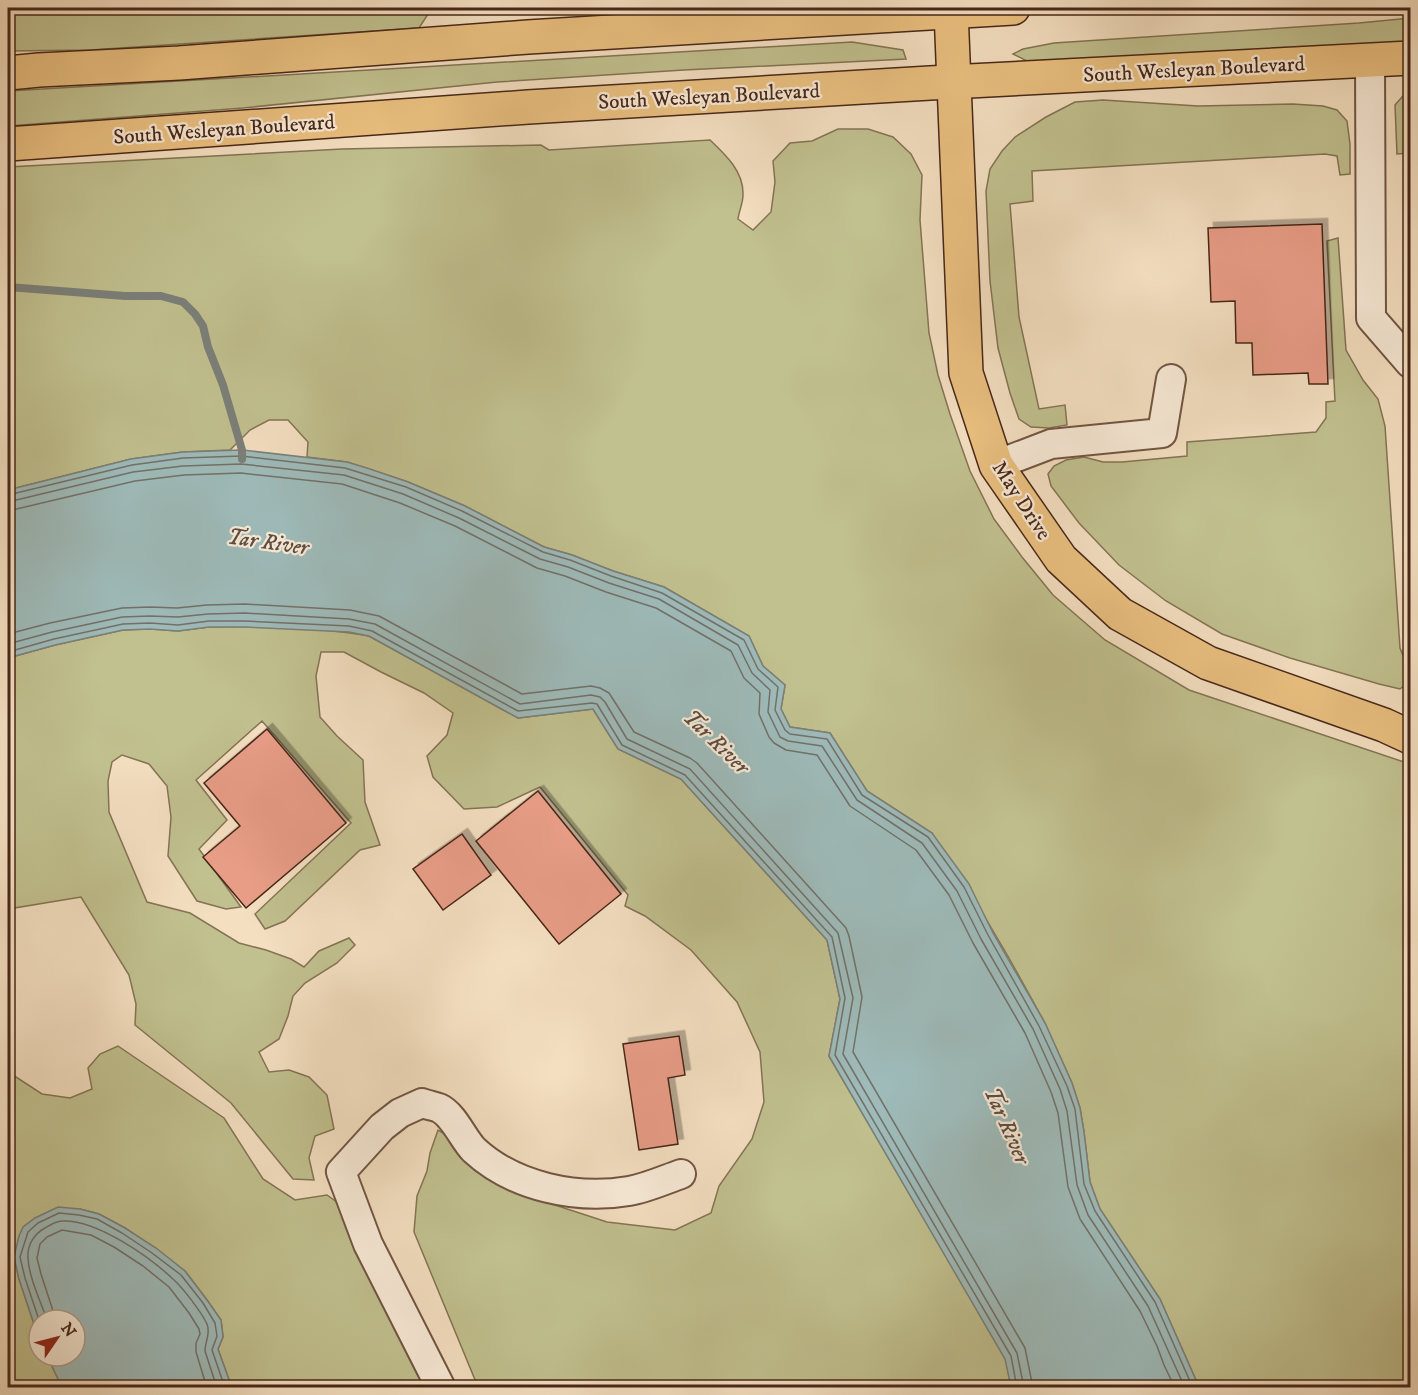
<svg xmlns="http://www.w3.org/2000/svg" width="1418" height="1395" viewBox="0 0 1418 1395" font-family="'IM FELL DW Pica',serif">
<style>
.green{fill:#c1c08f;stroke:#847454;stroke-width:1.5}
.water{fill:#9ebbba;stroke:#7b807a;stroke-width:1.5}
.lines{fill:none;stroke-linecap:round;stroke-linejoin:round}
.shore{stroke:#72716a;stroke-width:1.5}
.stream{stroke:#7b807a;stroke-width:8}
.building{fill:#e89d87;stroke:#472719;stroke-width:1.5;filter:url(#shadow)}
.minor-casing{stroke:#725543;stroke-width:32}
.major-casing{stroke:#472719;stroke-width:36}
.highway-casing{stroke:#472719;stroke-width:36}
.minor{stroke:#f8ead7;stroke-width:28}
.major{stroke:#eac080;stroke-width:33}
.highway{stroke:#eac080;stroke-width:33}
.labels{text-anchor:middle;stroke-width:4.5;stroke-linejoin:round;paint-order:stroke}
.street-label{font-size:21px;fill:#472719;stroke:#f8ead7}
.water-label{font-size:22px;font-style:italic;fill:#5d4c41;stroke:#f8ead7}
</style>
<defs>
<filter id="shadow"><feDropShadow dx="5.5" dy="-5.5" stdDeviation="0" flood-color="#0004"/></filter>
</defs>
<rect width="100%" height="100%" fill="#f4dfc1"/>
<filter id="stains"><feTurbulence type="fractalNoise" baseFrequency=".00333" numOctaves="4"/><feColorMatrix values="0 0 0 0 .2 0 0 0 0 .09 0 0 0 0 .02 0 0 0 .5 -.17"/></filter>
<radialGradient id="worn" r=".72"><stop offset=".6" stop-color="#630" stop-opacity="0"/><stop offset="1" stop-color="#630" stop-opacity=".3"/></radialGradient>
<g class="green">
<path d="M8,8H432L419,28L90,50L8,51Z"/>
<path d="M1410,18V42L1029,62L1013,54L1023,49L1054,43L1359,23Z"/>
<path d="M852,42L903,50L906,59L684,70L497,82L243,108L8,126V91Z"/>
<path d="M1410,88V153L1397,154L1395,105Z"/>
<path d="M1103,100L1198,106L1293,104L1323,106L1337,110L1347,121L1350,144V174L1340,175L1337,156L1325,154L1032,171L1033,201L1010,204L1019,317L1039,409L1065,405L1067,425L1049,428L1031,427L1019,419L1010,393L998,348L990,281L986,191L990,169L1002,151L1015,137L1046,117L1075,102Z"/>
<path d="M838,129H868L893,137L911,154L922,175L920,220L929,333L938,375L950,414L970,471L994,519L1022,557L1053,595L1105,640L1189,690L1410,764V1387H1199L1160,1299L1100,1209L1090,1182L1084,1132L1080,1108L1072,1083L1045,1023L1009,958L983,914L932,833L867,791L830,733L790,727L781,709L785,685L763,666L749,636L664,587L613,571L572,555L544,547L465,506L408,482L347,462L307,457L308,442L288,420H269L250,430L230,450L183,452L131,459L8,490V167L342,149L541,145L549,150L710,140C726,155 744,172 743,195C743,203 739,211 738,219L753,230L771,212L775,182L773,161L790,143L812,141Z"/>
<path d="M1338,238L1346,350L1363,380L1378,399L1385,426L1400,648L1410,673V681L1400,689L1379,684L1290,658L1222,634L1166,601L1119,565L1079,523L1051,486L1048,474L1054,466L1066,460L1084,457L1103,462H1122L1187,456V442L1316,432L1326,418V402L1335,401L1327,241Z"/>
<path d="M209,627C261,626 318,627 369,636L518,718L593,709L618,749L681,779L827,940L840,999L829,1056L1006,1359L1011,1387H478L414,1232L417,1196L427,1171L430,1153L438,1130L452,1138L504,1185L555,1205L607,1222L675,1230L711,1213L719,1186L752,1139L764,1102L760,1052L737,1002L691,950L645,916L625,906L628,895L540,787L497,807L464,809L433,777L427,756L447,735L453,713L424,693L381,672L344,652H321L316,676L320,717L337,736L363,760L365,802L380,845L360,850L285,921L265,929L255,914L351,823L262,721L196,780L227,820L199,849L241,907L226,909L197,901L168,856L171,817L167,786L149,764L122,755L112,762L108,781L109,812L147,902L190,913L239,943L266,950L291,959L304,967L319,951L349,938L355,945L337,963L305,983L293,996L288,1016L279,1039L259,1052L269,1072L289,1070L309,1077L327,1095L334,1129L315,1136L309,1158L314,1180L293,1179L231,1103L135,1025L136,1004L129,975L81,897L8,909V710L12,707L14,690L8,683V658L55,645L123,630L150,629L178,631Z"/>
<path d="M118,1046L224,1118L263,1179L295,1200L327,1195L345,1208L430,1387H233L231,1386L218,1349L223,1337L221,1320L207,1300L185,1271L125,1228L99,1214L80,1209L14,1257L19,1279L39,1339V1356H47L62,1387H8V1075H13L42,1094L70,1098L92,1089L88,1068L100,1054Z"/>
</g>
<g class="water">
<path d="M242,450L347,462L370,469L408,482L465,506L544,547L572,555L613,571L664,587L749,636L763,666L785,685L781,709L790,727L830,733L867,791L932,833L969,884L993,933L1045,1023L1072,1083L1080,1108L1084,1132L1090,1182L1100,1209L1160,1299L1199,1387H1011L1005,1359L829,1056L840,999L827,940L681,779L618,749L593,709L518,718L369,636L349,632L245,627H209L178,631L150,629L123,630L55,645L8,658V490L131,459L183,452Z"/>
<path d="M58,1207L80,1209L99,1214L125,1228L156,1248L185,1271L207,1300L221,1320L223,1337L218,1349L231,1385L233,1387H62L47,1356H75V1320H39V1339L19,1279L14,1257L19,1236L23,1227L35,1218Z"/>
</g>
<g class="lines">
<g class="shore">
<path d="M8,495L132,465L183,458L242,456L345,468L406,487L462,511L543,552L570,560L611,576L662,593L744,640L758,669L778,687L775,710L785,730L790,734L827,739L862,795L928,837L964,887L988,935L1039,1026L1067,1086L1075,1109L1084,1184L1095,1211L1155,1302L1193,1388"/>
<path d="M8,502L133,472L183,466L241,464L344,475L403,494L459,518L540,559L568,567L609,583L659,599L738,645L752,673L770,690L768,712L780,737L788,741L822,746L857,800L922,843L957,891L981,939L1033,1029L1060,1089L1067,1111L1077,1185L1088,1215L1148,1306L1185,1388"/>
<path d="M8,511L135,481L184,475L241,473L342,484L400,503L455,526L537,568L565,576L606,592L656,608L731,651L744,678L760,693L759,714L769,737L774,743L786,750L817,755L850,806L916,850L949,895L973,943L1025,1033L1051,1092L1058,1113L1068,1187L1080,1219L1140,1311L1157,1346L1164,1365L1175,1388"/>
<path d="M8,634L50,623L122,608L150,607L177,608L207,605L245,604L350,610L379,616L522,694L591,686L600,688L609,693L634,732L690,758L697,763L846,928L849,936L862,997L853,1052L1025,1348L1033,1388"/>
<path d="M8,644L52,632L122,617L150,616L178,617L208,614L245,613L349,619L375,624L520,704L591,695L600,697L605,702L627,739L690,769L838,933L853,998L843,1054L1017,1353L1024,1388"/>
<path d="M8,652L54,639L123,624L150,623L178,625L209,621H245L349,626L372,631L518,711L592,703L597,704L622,745L685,775L832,937L845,998L835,1055L1011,1356L1017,1388"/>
<path d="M39,1320L25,1278L20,1257L28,1232L38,1223L59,1213L79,1215L97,1219L122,1233L152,1253L181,1275L203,1303L215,1323L217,1336L212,1350L225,1388"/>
<path d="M47,1320C41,1302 29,1278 28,1258C27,1245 34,1234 45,1228C50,1225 56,1221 62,1221C96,1219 150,1257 174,1280C183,1288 202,1313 207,1324C211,1334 205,1341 205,1351L217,1388"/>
<path d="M56,1320L41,1274L37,1258L40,1244L47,1237L62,1230L91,1235L114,1247L143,1266L169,1287L189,1313L199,1329L200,1334L196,1343V1352L207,1388"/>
</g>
<path class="stream" d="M8,287L125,296H161L183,302L195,314L203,326L208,347L223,385L242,450V459"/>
</g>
<g class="building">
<path d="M1322,224L1328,384H1309L1308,373L1253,375L1252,343H1236L1235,301L1211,302L1208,228Z"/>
<path d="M267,729L346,823L246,908L203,857L240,826L204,783Z"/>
<path d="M538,791L621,894L559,944L476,841Z"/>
<path d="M462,834L491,875L443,910L413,869Z"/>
<path d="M679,1036L685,1075L668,1078L678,1144L639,1150L623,1044Z"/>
</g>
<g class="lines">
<defs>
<g id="minor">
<path d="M1370,60L1371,318L1410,363"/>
<path d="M996,465L1051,444L1162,433L1171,379"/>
<path d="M441,1388L368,1244L341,1172L382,1127L400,1113L422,1103C427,1105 434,1106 439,1108C454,1115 463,1139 474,1150C514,1187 577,1200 629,1191C647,1188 664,1180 681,1174"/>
</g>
<path id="major" d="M951,11L966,373L996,465L1061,559L1120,614L1208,663L1384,725L1410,737"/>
<g id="highway">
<path d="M8,73L39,70L179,63L528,37L1013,8"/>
<path d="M8,144L528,107L930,83L1410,58"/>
</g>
</defs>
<use href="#minor" class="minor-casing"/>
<use href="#major" class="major-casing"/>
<use href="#highway" class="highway-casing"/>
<use href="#minor" class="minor"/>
<use href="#major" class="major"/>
<use href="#highway" class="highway"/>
</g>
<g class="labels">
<g class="street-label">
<text transform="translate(1194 69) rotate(-3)" y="7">South Wesleyan Boulevard</text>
<text transform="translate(709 96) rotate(-3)" y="7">South Wesleyan Boulevard</text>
<text transform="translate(224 129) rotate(-4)" y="7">South Wesleyan Boulevard</text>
<text transform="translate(1022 500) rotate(57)" y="7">May Drive</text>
</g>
<g class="water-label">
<text transform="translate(268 541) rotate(8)" y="8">Tar River</text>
<text transform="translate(717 741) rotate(44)" y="8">Tar River</text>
<text transform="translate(1008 1125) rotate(66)" y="8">Tar River</text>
</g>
</g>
<rect width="1418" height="1395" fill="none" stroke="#f4dfc1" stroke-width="30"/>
<rect x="9" y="9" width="1400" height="1377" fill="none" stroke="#472719" stroke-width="3"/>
<rect x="15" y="15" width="1388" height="1365" fill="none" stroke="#472719" stroke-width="1.5"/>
<g transform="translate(57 1338) rotate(55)"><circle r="28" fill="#f8ead7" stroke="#b19c8b" stroke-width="1.5"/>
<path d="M0-4.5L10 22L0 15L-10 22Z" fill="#8f2418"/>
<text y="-9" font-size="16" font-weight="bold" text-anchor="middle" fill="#472719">N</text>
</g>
<rect width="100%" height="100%" filter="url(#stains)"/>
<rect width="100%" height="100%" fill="url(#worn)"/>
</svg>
